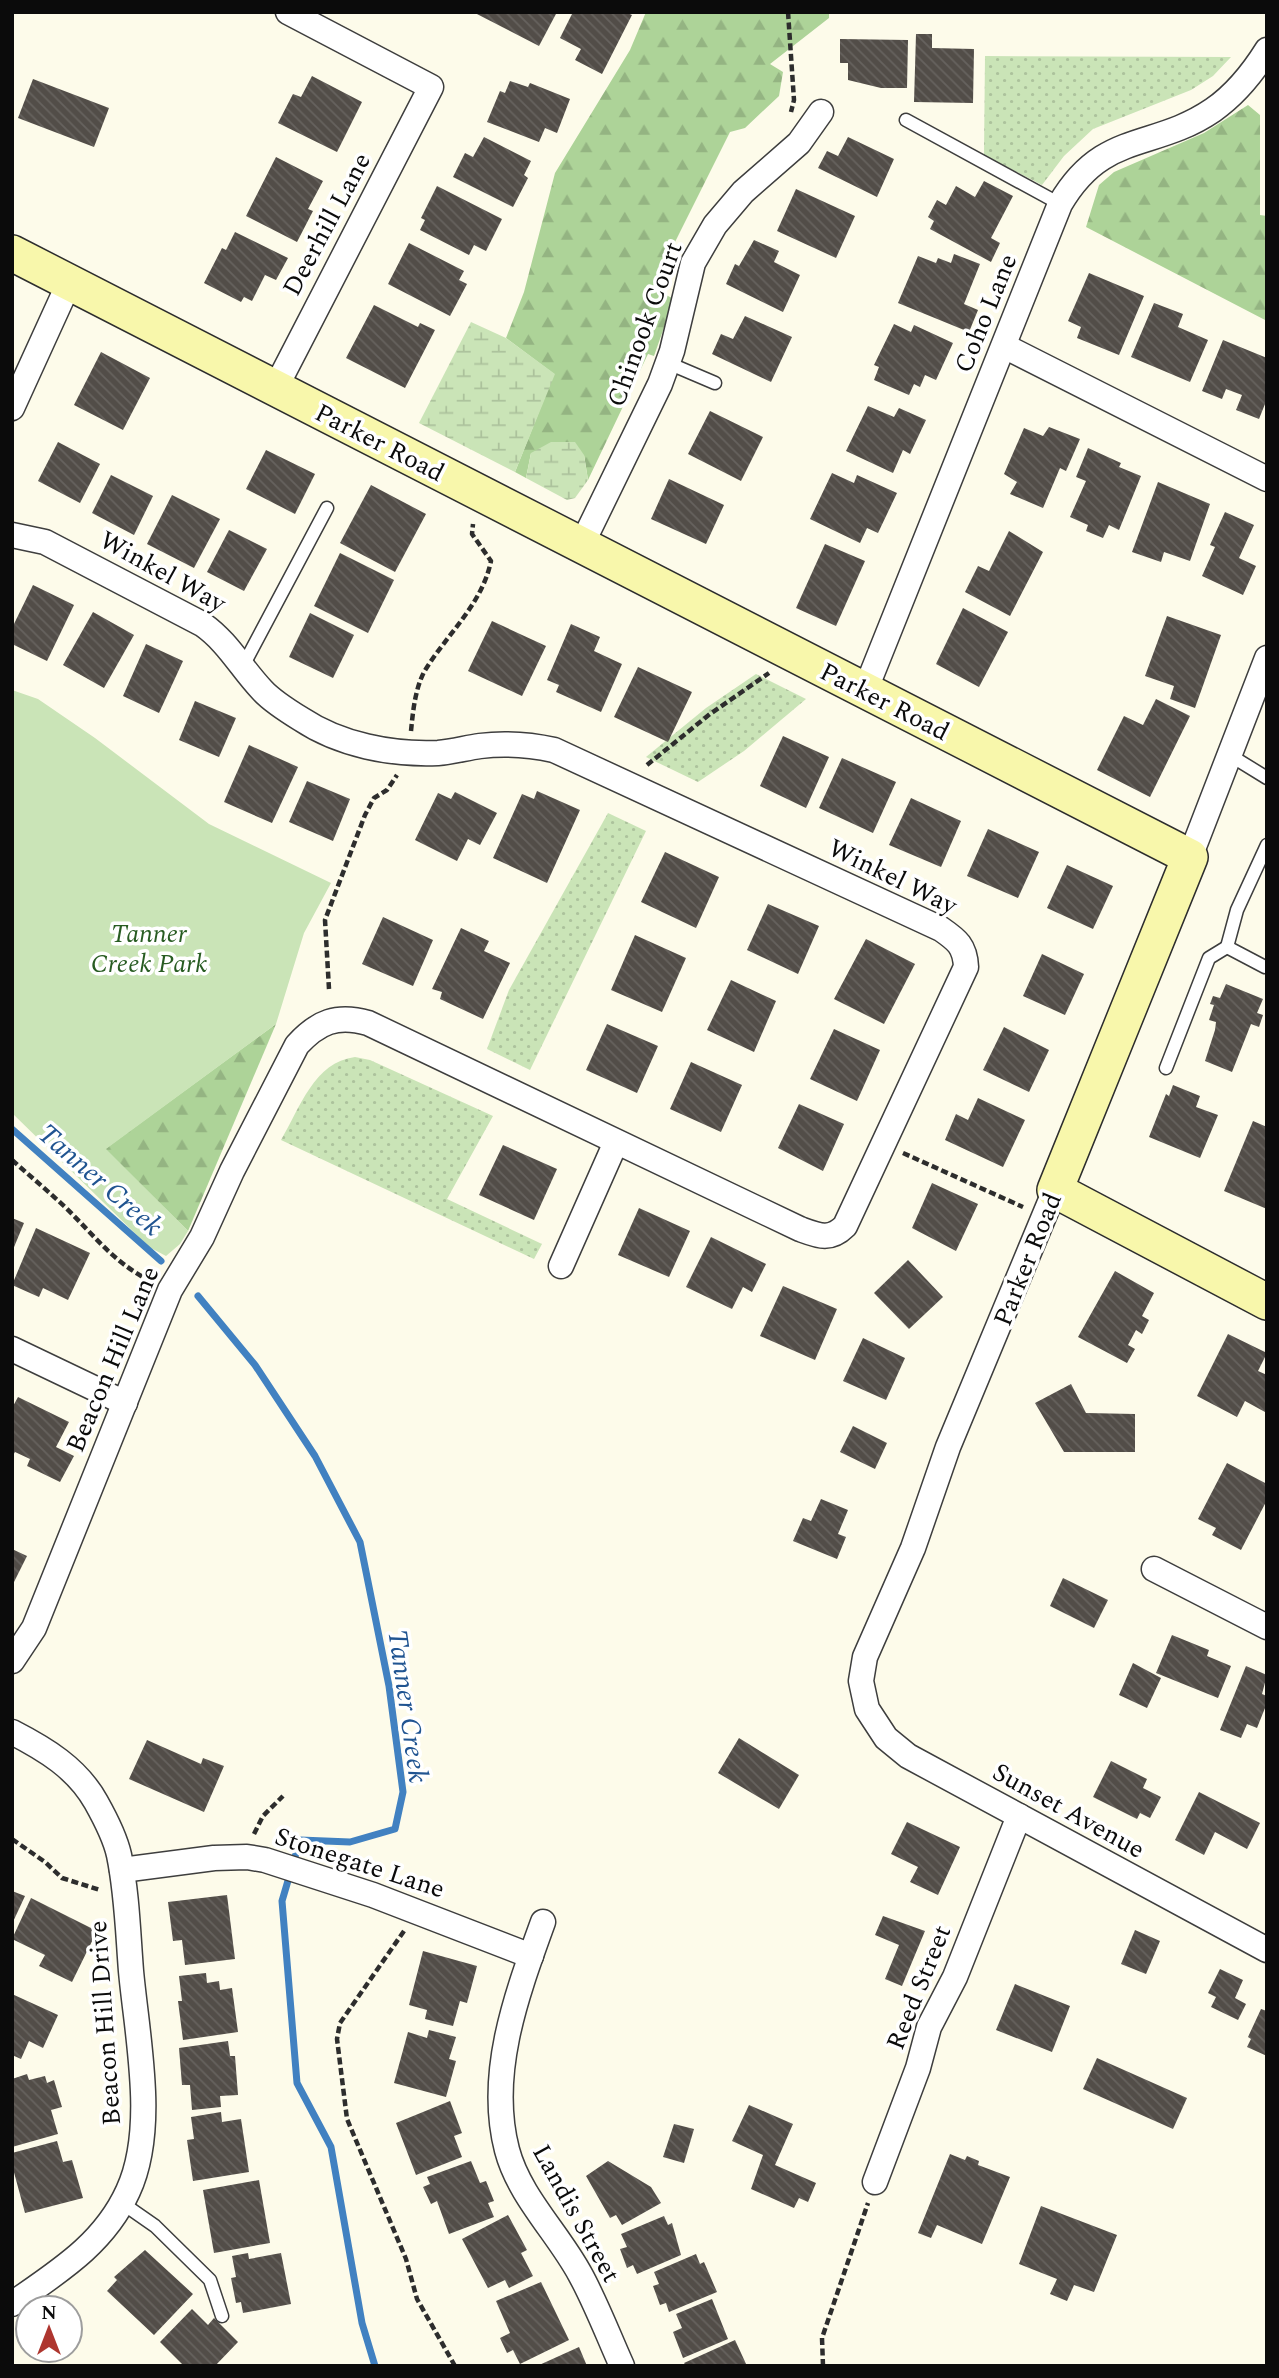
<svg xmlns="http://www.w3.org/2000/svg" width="1279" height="2378" viewBox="0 0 1279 2378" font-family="Spectral,serif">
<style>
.grass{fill:url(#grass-dots)}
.forest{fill:url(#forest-firs)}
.wetland{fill:url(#wetland-marsh)}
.park{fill:#cae4b7}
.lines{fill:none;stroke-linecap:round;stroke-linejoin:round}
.stream{stroke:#4181c1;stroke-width:7}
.building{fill:url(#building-back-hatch)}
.lane-casing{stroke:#3e3e3e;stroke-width:15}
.street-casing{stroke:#3e3e3e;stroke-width:27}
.secondary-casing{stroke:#2d2d2d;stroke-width:38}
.path{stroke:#2d2d2d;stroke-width:4.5;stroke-dasharray:7 3.5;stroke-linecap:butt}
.lane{stroke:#fff;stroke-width:12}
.street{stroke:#fff;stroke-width:24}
.secondary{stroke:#f8f7ab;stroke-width:35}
.labels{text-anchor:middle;stroke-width:7;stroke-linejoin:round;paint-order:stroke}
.street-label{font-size:26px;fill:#0b0b0b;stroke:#fff}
.park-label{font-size:26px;font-style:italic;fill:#285c22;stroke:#fff}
.water-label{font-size:28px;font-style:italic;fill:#205491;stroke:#fff}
</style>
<defs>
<pattern id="grass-dots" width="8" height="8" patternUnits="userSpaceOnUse" patternTransform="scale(1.75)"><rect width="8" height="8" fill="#cae4b7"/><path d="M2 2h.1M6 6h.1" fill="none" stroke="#acc29c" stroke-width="1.8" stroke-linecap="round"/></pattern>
<pattern id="forest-firs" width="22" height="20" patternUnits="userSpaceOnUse" patternTransform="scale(1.75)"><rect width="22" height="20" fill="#add398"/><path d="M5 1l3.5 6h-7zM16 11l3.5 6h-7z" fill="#94b482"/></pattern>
<pattern id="wetland-marsh" width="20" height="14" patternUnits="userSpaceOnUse" patternTransform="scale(1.75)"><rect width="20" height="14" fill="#cae4b7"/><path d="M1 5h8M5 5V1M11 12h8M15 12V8" fill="none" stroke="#acc29c"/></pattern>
<pattern id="building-back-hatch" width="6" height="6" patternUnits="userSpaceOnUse" patternTransform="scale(1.75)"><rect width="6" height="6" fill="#524d48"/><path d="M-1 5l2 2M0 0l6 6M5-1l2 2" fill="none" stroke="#66625e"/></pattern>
</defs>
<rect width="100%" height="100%" fill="#fdfbea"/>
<g class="grass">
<path d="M985,56L1231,57L1213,76L1191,90L1093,129L1064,156L1042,185L984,155Z"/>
<path d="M756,674L806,699L744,751L698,782L646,757L706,708Z"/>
<path d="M608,813L646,831L530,1070L487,1049L509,990Z"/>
<path d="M355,1057L370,1060L493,1116L447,1199L542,1244L534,1259L281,1140C300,1108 314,1062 355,1057Z"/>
</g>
<g class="forest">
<path d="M646,12H829V18L770,64L783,72L779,96L745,128L730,132L652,288L674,299L654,356L648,354L588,480L584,455L531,453L526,478L515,472L554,374L506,338L524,292L555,173L630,50Z"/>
<path d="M1248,105L1260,115V215L1267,216V321L1086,227L1099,185L1114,172L1204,133Z"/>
<path d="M276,1024L188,1231L105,1149Z"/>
</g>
<g class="wetland">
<path d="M471,322L506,338L555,374L515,472L419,423Z"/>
<path d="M551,442H575L584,455L588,480L575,498L567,500L526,478L531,453Z"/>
</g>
<path class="park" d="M12,690L38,699L95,738L209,824L331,883L304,933L276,1024L106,1149L188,1231L180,1244L166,1256L149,1247L12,1113Z"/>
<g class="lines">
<g class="stream">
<path d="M12,1129L161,1261"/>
<path d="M198,1296L255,1365L315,1456L360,1542L389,1686L403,1792L395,1829L350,1842L300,1840L282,1901L297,2083L331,2147L362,2323L375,2366"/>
</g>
</g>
<g class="building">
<path d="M473,12H557L539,46Z"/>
<path d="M573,12H625L632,15L602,74L575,60L581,49L560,38Z"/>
<path d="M916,34H932V48L974,49L973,103L914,102Z"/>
<path d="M840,39L908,40L907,88H881L848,80V63H840Z"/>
<path d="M312,76L362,102L337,152L278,123L293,94L301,97Z"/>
<path d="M33,79L109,108L94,147L18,118Z"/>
<path d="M510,81L528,87L530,83L570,99L557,133L545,128L539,142L487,122L500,91L505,93Z"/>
<path d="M484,137L531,161L524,175L528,178L513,207L453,177L465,153L473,157Z"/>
<path d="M848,137L894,159L877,197L818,168L827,151L838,156Z"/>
<path d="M276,157L323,181L308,209L313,211L297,242L246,216Z"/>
<path d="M984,181L1013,196L991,238L1000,243L991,262L930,229L934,221L928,217L937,200L946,205L956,186L975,197Z"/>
<path d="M437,186L502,219L486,251L474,245L469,255L420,230L425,220L421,218Z"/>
<path d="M796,189L855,216L836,258L777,231Z"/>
<path d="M235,232L288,258L276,280L265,275L252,301L244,297L241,302L204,283L222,248L226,250Z"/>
<path d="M754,240L779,251L774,262L800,275L783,312L726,284L735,264L739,266Z"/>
<path d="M409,243L464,271L459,280L467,284L450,316L388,284Z"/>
<path d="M954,254L980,264L964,304L978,310L969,332L898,303L918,256L936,263L938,258L951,263Z"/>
<path d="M1089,273L1144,296L1119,355L1077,338L1081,327L1068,321Z"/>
<path d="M1154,303L1183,314L1178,327L1208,340L1190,382L1131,357Z"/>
<path d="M374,305L418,327L420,323L435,330L405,388L346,358Z"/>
<path d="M745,316L792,337L771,382L712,354L721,334L733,339Z"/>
<path d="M894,324L911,332L914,325L953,343L936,380L925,375L920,387L914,384L909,395L874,380L879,367L874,365Z"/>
<path d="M1223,340L1267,358V399L1259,419L1236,410L1242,395L1226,389L1222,399L1202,391Z"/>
<path d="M101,352L150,378L123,430L74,405Z"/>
<path d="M868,406L894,417L899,408L926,420L910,454L903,450L893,473L846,451Z"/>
<path d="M710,411L763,437L741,481L688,454Z"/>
<path d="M1049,427L1080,439L1066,471L1060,468L1043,508L1010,494L1017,482L1004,474L1024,428L1043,436Z"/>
<path d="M58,442L100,464L80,503L38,481Z"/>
<path d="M1088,448L1121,463L1119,467L1141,476L1119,530L1109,525L1103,538L1086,531L1088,525L1070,517L1086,481L1076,477Z"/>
<path d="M266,450L315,474L295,514L246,489Z"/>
<path d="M832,473L854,483L857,475L897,493L878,533L867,528L860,543L810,519Z"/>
<path d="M111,475L153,496L134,535L92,513Z"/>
<path d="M669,479L724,505L706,544L651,519Z"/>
<path d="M1158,482L1210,504L1190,561L1164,552L1161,562L1132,552Z"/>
<path d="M371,485L426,514L395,572L340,543Z"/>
<path d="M172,495L220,519L194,568L147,544Z"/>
<path d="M1225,512L1254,525L1239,558L1256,566L1243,595L1202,576L1215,547L1210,545Z"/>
<path d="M229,530L267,549L244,591L207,572Z"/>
<path d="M1009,531L1043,552L1010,616L965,592L978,566L989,571Z"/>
<path d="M825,544L865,561L836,626L796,608Z"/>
<path d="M340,553L394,580L368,633L314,606Z"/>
<path d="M33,585L74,605L47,661L12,644V628Z"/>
<path d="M963,608L1008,632L979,687L936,664Z"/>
<path d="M93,612L134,635L104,688L63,665Z"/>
<path d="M310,613L354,635L333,678L289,657Z"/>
<path d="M1167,616L1221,635L1195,708L1170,699L1174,686L1145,676Z"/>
<path d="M492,621L546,646L522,696L468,671Z"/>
<path d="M571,624L600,637L594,651L622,664L601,712L556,692L559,685L547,680Z"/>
<path d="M146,644L183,661L159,713L123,696Z"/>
<path d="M638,667L692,692L668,742L614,717Z"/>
<path d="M1156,699L1190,716L1150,797L1097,770L1124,716L1143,725Z"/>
<path d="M195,701L236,718L219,757L179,740Z"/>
<path d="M783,736L829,757L806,808L760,786Z"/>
<path d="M249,745L298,767L272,823L224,802Z"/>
<path d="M842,758L896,782L873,833L819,808Z"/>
<path d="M307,781L350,799L333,841L289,822Z"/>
<path d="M537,791L580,810L547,883L493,858L522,794L534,799Z"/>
<path d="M455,792L497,813L480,845L468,839L457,861L415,840L438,793L451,799Z"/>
<path d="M911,798L961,821L941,867L889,845Z"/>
<path d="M988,829L1039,852L1018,898L967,876Z"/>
<path d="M665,852L719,877L696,928L641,902Z"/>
<path d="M1067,865L1113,886L1093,929L1047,908Z"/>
<path d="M768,904L819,926L798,974L747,950Z"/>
<path d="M383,917L433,940L413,986L362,964Z"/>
<path d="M461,928L489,941L484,951L510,963L483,1019L440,999L442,992L432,989Z"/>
<path d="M635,935L686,958L662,1012L611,990Z"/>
<path d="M866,939L915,964L884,1024L834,999Z"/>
<path d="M1042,954L1084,974L1065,1015L1023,996Z"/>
<path d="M731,980L776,1001L754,1052L707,1030Z"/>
<path d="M1226,984L1263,999L1257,1013L1263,1015L1259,1027L1251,1024L1232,1072L1205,1061L1215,1030L1216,1022L1209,1020L1214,1005L1210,1004L1213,996L1220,998Z"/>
<path d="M607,1024L658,1046L637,1093L586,1070Z"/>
<path d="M1004,1027L1049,1050L1029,1092L983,1070Z"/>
<path d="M834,1029L880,1050L857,1101L810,1079Z"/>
<path d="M691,1062L742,1085L721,1132L670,1109Z"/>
<path d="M1173,1085L1200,1096L1196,1107L1218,1115L1200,1158L1149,1137L1166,1094L1169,1096Z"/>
<path d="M978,1098L1025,1120L1003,1167L945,1140L956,1114L968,1120Z"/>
<path d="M799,1104L844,1124L823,1171L778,1148Z"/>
<path d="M1253,1121L1267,1127V1209L1224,1191Z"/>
<path d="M503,1145L557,1169L534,1220L479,1195Z"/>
<path d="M932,1183L978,1204L956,1251L912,1228Z"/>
<path d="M639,1208L690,1231L669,1277L618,1255Z"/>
<path d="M12,1218L24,1223L12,1252Z"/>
<path d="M36,1228L90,1253L68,1300L43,1288L39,1297L12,1285Z"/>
<path d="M711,1237L766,1264L752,1292L743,1287L732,1309L686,1287Z"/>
<path d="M908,1260L943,1297L909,1329L874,1293Z"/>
<path d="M1115,1271L1154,1293L1142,1316L1149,1320L1142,1334L1136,1330L1128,1345L1135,1349L1127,1363L1078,1337Z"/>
<path d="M783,1286L837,1309L815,1360L760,1336Z"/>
<path d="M1228,1334L1267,1353L1258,1371L1267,1375L1265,1412L1245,1401L1237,1417L1197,1396Z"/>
<path d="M863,1338L905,1358L886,1400L843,1381Z"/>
<path d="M1071,1384L1086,1413L1135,1414V1452H1064L1035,1403Z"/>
<path d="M18,1397L69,1422L56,1447L74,1456L60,1482L27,1466L30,1459L15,1452L12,1457V1408Z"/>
<path d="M853,1426L887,1443L875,1469L840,1452Z"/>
<path d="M1227,1463L1267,1484V1500L1241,1550L1212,1535L1216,1528L1198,1519Z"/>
<path d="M821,1499L848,1510L838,1534L846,1537L837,1559L793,1541L803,1518L811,1521Z"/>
<path d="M12,1549L27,1556L12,1586Z"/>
<path d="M1063,1578L1108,1600L1094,1628L1050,1606Z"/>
<path d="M1172,1635L1209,1650L1207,1656L1231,1666L1218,1698L1156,1673Z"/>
<path d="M1133,1663L1161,1678L1147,1708L1119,1695Z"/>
<path d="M1246,1666L1267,1675L1262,1694L1267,1696V1703L1257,1728L1247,1724L1241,1738L1220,1730Z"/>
<path d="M739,1738L799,1775L779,1809L718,1773Z"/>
<path d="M147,1740L201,1764L203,1758L224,1766L204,1812L129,1779Z"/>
<path d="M1111,1761L1147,1779L1143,1788L1161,1797L1150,1818L1140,1813L1137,1819L1093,1797Z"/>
<path d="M1199,1792L1260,1823L1247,1849L1215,1832L1204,1855L1175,1840Z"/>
<path d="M907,1822L960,1847L938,1895L910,1882L918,1867L891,1854Z"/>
<path d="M12,1891L25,1896L12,1924Z"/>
<path d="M227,1895L235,1959L185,1965L182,1940L173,1941L168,1902Z"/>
<path d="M31,1898L97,1931L72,1982L39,1966L45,1955L12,1939Z"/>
<path d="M883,1916L925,1931L902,1986L885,1979L899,1945L875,1935Z"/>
<path d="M1135,1930L1160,1941L1146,1974L1121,1964Z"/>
<path d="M423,1951L477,1966L467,2003L460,2001L453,2026L425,2019L427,2010L409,2005Z"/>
<path d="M1220,1969L1243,1980L1235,1998L1246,2004L1238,2020L1211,2007L1216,1997L1208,1993Z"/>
<path d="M206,1973L207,1983L219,1981L220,1990L232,1988L238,2032L183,2040L178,2001H182L179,1976Z"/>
<path d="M1015,1984L1070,2006L1052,2052L996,2030Z"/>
<path d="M12,1994L58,2015L43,2048L29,2041L21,2059L12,2055Z"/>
<path d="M1261,2009L1267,2011V2056L1247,2047L1251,2039L1248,2037Z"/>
<path d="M429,2030L456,2037L449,2059L456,2061L446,2097L394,2083L408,2032L427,2038Z"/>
<path d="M228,2041L230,2056H235L238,2095L220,2096L221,2107L192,2110L190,2085H182L179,2048Z"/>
<path d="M1097,2058L1187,2098L1173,2129L1083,2089Z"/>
<path d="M27,2074L29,2080L45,2076L47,2083L54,2080L62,2107L51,2110L58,2134L12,2147V2079Z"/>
<path d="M450,2101L462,2133L454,2136L462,2157L416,2175L396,2123Z"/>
<path d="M749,2105L793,2124L775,2165L816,2183L808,2202L799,2198L794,2208L751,2189L763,2155L732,2141Z"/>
<path d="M221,2112L222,2122L241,2119L249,2172L193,2181L187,2140L194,2139L191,2117Z"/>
<path d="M674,2124L694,2129L684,2163L663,2157Z"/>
<path d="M57,2141L63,2162L72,2160L83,2198L25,2213L12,2165V2153Z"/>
<path d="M950,2154L965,2160L967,2156L979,2161L978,2165L1010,2177L982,2244L937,2225L931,2238L918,2233Z"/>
<path d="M471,2161L480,2183L486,2181L494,2201L488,2203L494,2217L449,2234L437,2201L431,2204L423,2187L430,2184L427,2177Z"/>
<path d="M608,2161L651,2187L661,2203L622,2225L616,2215L610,2218L586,2176Z"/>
<path d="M259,2180L270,2243L214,2253L203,2190Z"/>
<path d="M1041,2206L1117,2235L1094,2292L1074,2285L1067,2301L1050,2294L1057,2279L1019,2264Z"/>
<path d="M508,2215L527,2250L521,2253L533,2276L509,2288L505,2280L488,2288L462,2239Z"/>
<path d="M664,2216L668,2225L672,2223L681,2255L637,2274L633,2265L627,2268L620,2249L627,2247L621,2234Z"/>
<path d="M145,2250L193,2294L154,2335L107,2291L117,2280L114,2277Z"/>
<path d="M248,2253L249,2259L281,2253L291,2304L243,2313L241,2302L236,2303L231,2278L236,2277L232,2256Z"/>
<path d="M696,2254L700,2264L704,2262L717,2292L669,2312L666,2303L660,2305L653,2286L659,2284L654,2272Z"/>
<path d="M541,2282L569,2340L520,2364L513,2350L507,2353L500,2338L510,2333L496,2301Z"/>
<path d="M712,2299L728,2339L683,2358L673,2332L682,2328L676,2314Z"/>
<path d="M192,2309L208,2325L214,2318L238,2342L215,2366H184L160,2342Z"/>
<path d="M735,2340L747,2366H686L684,2363Z"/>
<path d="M579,2347L587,2366H537Z"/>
</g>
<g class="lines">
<defs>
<g id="lane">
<path d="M906,120L1060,204"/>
<path d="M668,363L715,383"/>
<path d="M243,666L327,508"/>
<path d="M1228,754L1267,778"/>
<path d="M1265,967L1227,947L1237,910L1267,845"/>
<path d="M1166,1068L1209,958L1227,947"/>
<path d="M122,2203L155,2226L210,2280L222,2316"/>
</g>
<g id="street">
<path d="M1004,346L1267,479"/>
<path d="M275,389L431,87L288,12"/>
<path d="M12,408L69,283"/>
<path d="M12,535L45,542L202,624C228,642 241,668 262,690C272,701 288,711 301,719C340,745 392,755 438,753C452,752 466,748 480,746C504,743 531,745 554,750L941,929C957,940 965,946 966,967L845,1226C830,1241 819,1236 800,1229L368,1023C337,1014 318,1022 297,1045L232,1171L202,1237L170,1290L34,1628L12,1661"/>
<path d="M581,546L660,384L672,351L693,263L715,225L743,192L799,143L821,112"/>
<path d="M865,691L1060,204C1103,130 1153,151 1213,110C1236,94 1252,74 1267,50"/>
<path d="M1190,857L1267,658"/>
<path d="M1055,1190L948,1447L913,1548L865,1657L861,1681L867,1709L886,1738L908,1756L1267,1950"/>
<path d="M561,1266L616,1142"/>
<path d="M12,1349L125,1403"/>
<path d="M1154,1569L1267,1627"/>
<path d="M12,1732C45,1749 77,1768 96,1802C105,1818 115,1837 119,1855C127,1893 128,1933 131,1971C137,2037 157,2129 128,2191C104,2244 58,2272 12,2304"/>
<path d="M122,1870L214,1858L247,1857L265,1860L373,1895L531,1956"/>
<path d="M543,1922C517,1994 487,2073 507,2150C519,2196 558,2233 580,2274C596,2303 608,2335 622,2366"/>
<path d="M875,2182L918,2068L929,2027L955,1977L1019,1816"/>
</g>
<path id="secondary" d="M12,253L1190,857L1055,1190L1267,1302"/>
</defs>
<use href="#lane" class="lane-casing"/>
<use href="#street" class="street-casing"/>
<use href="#secondary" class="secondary-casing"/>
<g class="path">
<path d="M788,12L794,100L791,112"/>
<path d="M411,731C413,711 415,690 424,672C446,635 482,605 491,561L472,534L473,524"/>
<path d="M647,765L710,714L769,673"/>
<path d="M329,989L325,920L365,815L374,798L387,790L397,775"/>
<path d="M903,1153L1023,1207"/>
<path d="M12,1160C30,1176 48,1191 65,1207C95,1236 112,1261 150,1281"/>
<path d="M254,1834L263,1816L283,1796"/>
<path d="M12,1839L45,1862L62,1878L100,1890"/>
<path d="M404,1931L340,2023L337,2039L347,2119L406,2259L417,2299L455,2366"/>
<path d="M823,2366L822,2338L868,2203"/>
</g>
<use href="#lane" class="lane"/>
<use href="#street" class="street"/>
<use href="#secondary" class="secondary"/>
</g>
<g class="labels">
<g class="street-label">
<text transform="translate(326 224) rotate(-62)" y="9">Deerhill Lane</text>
<text transform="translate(985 313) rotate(-68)" y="9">Coho Lane</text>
<text transform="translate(644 324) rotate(-70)" y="9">Chinook Court</text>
<text transform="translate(380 442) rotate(27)" y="9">Parker Road</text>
<text transform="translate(163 571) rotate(29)" y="9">Winkel Way</text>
<text transform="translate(885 701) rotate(27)" y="9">Parker Road</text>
<text transform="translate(893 876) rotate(26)" y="9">Winkel Way</text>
<text transform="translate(1027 1259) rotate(-68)" y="9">Parker Road</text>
<text transform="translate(112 1359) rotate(-67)" y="9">Beacon Hill Lane</text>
<text transform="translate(1069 1810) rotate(29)" y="9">Sunset Avenue</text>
<text transform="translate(360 1862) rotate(18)" y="9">Stonegate Lane</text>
<text transform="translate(918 1987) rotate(-68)" y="9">Reed Street</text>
<text transform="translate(104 2023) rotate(-94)" y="9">Beacon Hill Drive</text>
<text transform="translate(577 2213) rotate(61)" y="9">Landis Street</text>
</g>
<g class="park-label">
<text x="149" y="942">Tanner<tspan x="149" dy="30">Creek Park</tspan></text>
</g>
<g class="water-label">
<text transform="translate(101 1179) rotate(41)" y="10">Tanner Creek</text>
<text transform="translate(409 1706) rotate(82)" y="10">Tanner Creek</text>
</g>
</g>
<rect width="1279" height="2378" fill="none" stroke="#0b0b0b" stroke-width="28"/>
<g transform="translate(49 2329)"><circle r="33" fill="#ffffff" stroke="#9d9d9d" stroke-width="2"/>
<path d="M0-5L12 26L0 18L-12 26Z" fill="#ae362f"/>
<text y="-10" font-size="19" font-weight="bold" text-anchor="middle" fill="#0b0b0b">N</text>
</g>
</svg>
